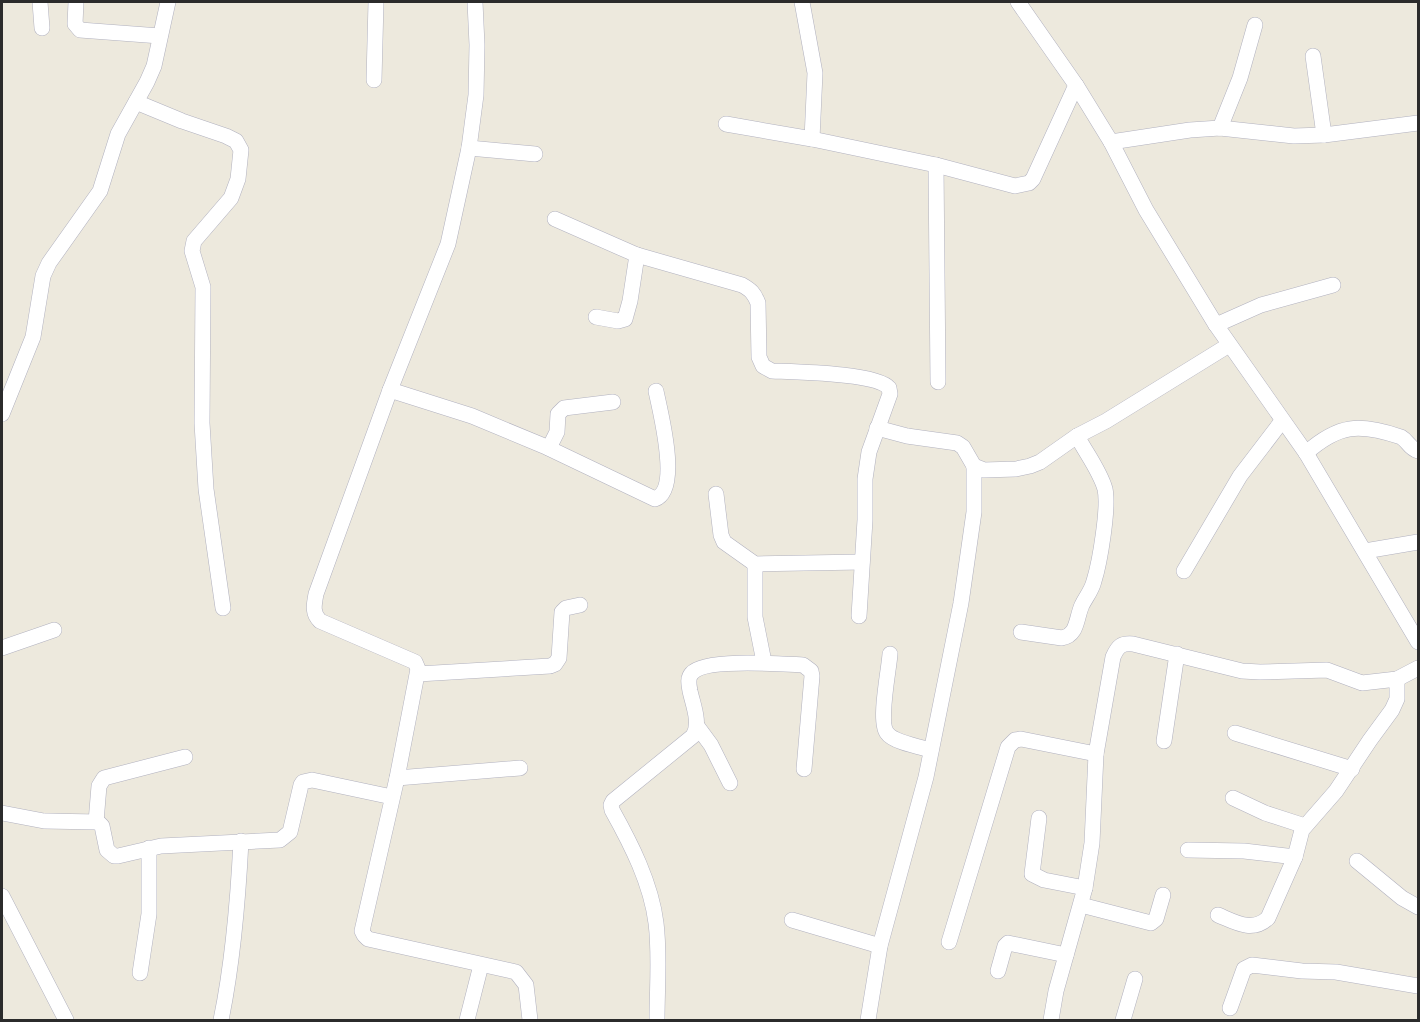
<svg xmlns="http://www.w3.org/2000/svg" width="1420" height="1022" viewBox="0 0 1420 1022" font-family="'PT Sans',sans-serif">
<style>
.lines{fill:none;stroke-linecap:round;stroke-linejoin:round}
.minor-casing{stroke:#b1b1bf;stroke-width:16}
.minor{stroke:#fff;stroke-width:15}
</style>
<rect width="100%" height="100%" fill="#ede9dd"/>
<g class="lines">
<defs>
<g id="minor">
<path d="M40,2L42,28"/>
<path d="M76,2L75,24L80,30L160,36"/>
<path d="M475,2L477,45L476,95L469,148L448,244L390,390L316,594C314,605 312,613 320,621L415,662L418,669L397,778L362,931L364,935L368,939L516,972L526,985L530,1020"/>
<path d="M802,2L815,73L812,139"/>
<path d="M1018,2L1076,85L1111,142L1146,210L1216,325L1306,453L1418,642"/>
<path d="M1313,56L1324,135"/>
<path d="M374,80L376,2"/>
<path d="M136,102L182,121L226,136L236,141L241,150L238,179L231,198L194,241L192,251L203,287L202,423L206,489L223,608"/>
<path d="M726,124L812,139L936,165L1015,186L1029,183L1033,179L1076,85"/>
<path d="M1220,128L1240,78L1255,25"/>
<path d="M1111,142L1190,130L1220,128L1294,136L1324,135L1418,123"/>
<path d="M469,148L535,154"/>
<path d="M936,165L938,382"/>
<path d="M555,219L637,255L742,285C751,290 754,293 758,303L759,357L763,366L772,371C795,372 876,373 889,388L890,394L869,452L865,479V520L859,616"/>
<path d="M596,317L618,321L625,319L630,301L637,255"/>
<path d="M1216,325L1261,305L1333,285"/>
<path d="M390,390L472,416L544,446L655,499C681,490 660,411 656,391"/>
<path d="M2,414L33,337L43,276L49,263L100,191L118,134L147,82L154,66L168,2"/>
<path d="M877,428L907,436L957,443L963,447L974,466L984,470L1016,469L1030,466L1040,462L1077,436L1106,421L1229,345"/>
<path d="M549,448L557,432L558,414L564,408L613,402"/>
<path d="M1306,453C1339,424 1359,423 1401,437C1408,441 1409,448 1418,451"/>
<path d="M716,494L721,535L724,542L755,564L862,562"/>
<path d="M1365,551L1418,542"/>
<path d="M755,564V617L764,662"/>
<path d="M1184,571L1240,476L1282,421"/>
<path d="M1021,632L1062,638C1078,635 1076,618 1082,605C1086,597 1092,590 1094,581C1100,562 1109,507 1105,489C1100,471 1086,453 1077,436"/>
<path d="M2,648L54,630"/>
<path d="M890,654C889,670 878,722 887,733C893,742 920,747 931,750"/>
<path d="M418,674L550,666L555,664L559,658L562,612L566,608L580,605"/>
<path d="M697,726L711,745L730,783"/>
<path d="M1235,733L1352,769"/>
<path d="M1164,741L1177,654"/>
<path d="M397,778L520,768"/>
<path d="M1233,798L1265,813L1305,826"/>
<path d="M2,813L44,821L98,822L102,826L107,850L114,856H118L161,846L280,840L290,832L301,785L303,782L312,780L392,797"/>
<path d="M1039,818L1032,874L1044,880L1085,888"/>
<path d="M96,822L99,786L104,778L185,757"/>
<path d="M1188,850L1244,851L1295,857"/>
<path d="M1357,861L1402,898L1418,907"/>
<path d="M2,896L66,1020"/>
<path d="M1081,905L1151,923L1156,919L1163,895"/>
<path d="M1218,915C1235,922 1252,933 1268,918L1295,857L1302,830L1336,791L1370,740L1392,710L1397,699V679"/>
<path d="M792,920L880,946"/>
<path d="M949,942L1008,747L1015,740L1021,739L1096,754"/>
<path d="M998,971L1005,946L1008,943L1066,955"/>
<path d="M140,973L149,914V848"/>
<path d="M1230,1008L1244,969L1252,965L1302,971L1336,972L1418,986"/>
<path d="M221,1020C233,962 238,901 241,841"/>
<path d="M467,1020L481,965"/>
<path d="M657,1020C657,988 660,954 656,923C651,883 631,844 612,810L611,805L613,801L693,736C701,723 693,705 690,691C689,685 687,678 692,673C705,658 782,664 803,665L811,671L812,676L804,769"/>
<path d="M868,1020L880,946L926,777L961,603L974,512V466"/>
<path d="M1051,1020L1056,991L1085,888L1092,843L1096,754L1113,657C1118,646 1121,643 1133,644L1242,671L1260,672L1327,670L1362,683L1397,679L1418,668"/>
<path d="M1123,1020L1135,979"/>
</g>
</defs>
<use href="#minor" class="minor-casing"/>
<use href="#minor" class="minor"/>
</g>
<rect width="1420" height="1022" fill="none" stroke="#2b2b2b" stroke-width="6"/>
</svg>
